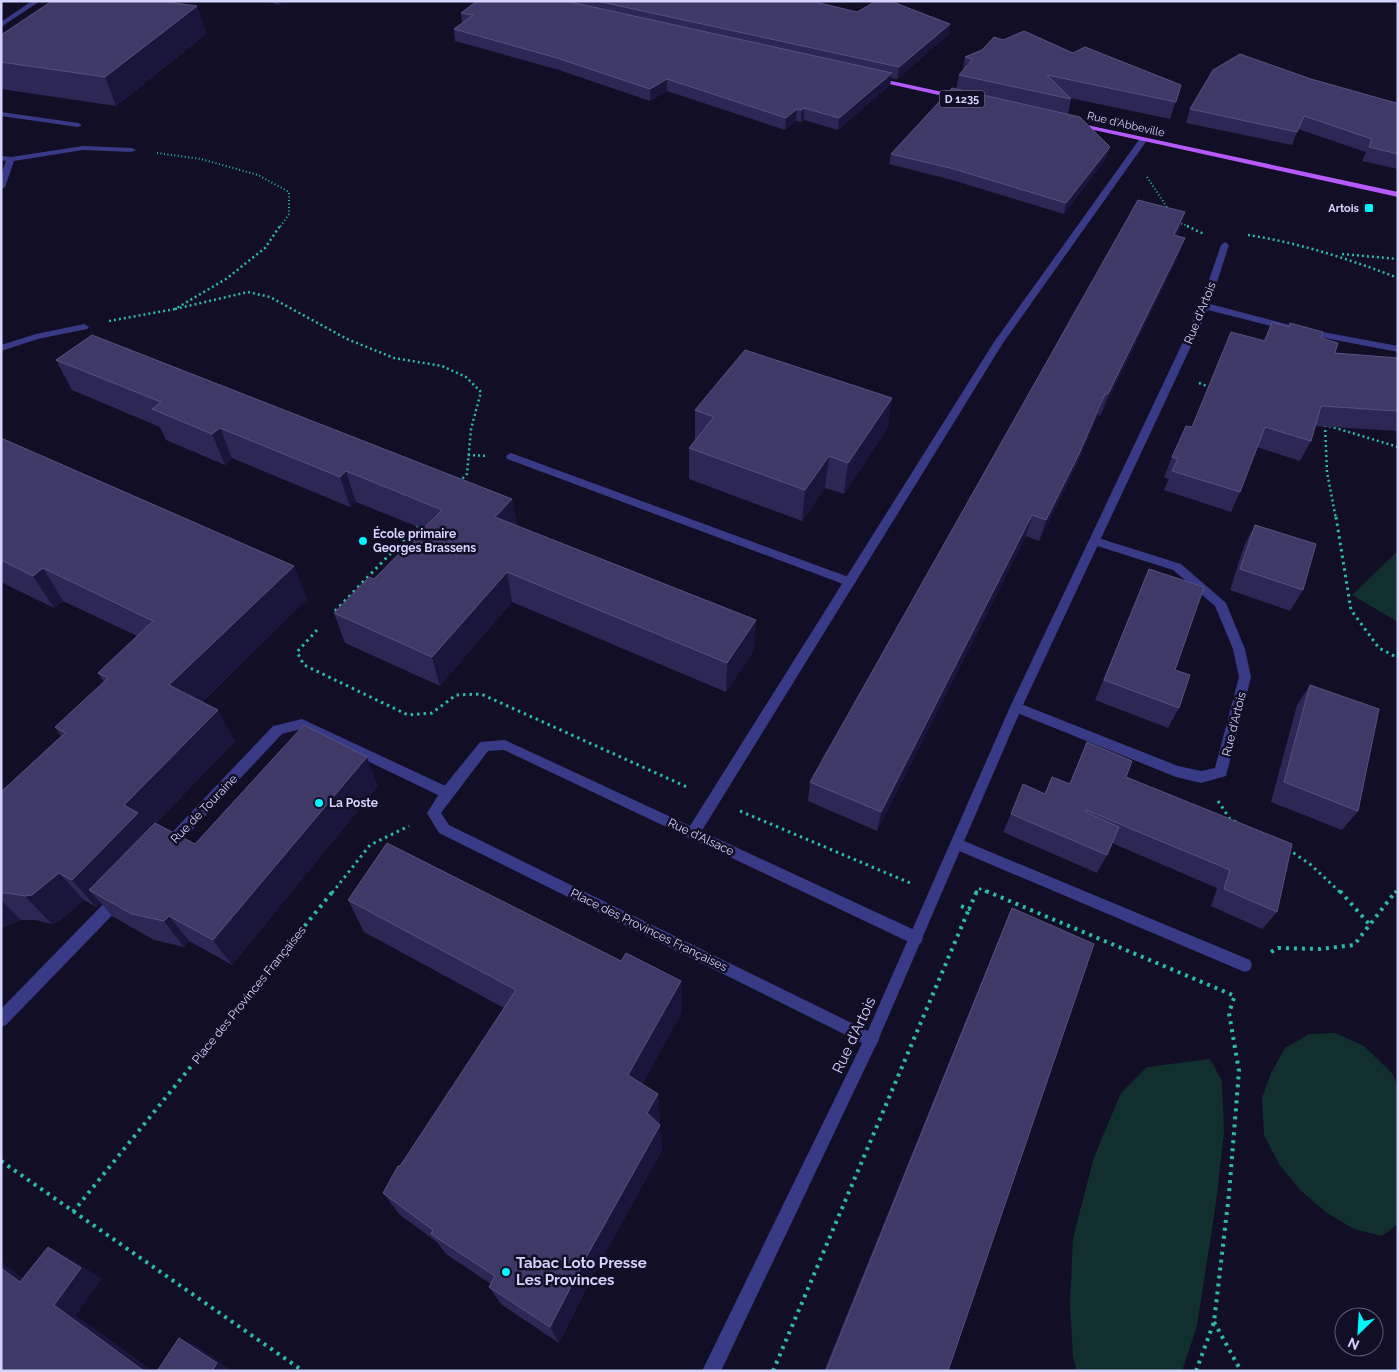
<svg xmlns="http://www.w3.org/2000/svg" width="1399" height="1372" viewBox="0 0 1399 1372" font-family="Raleway,sans-serif">
<style>
.green{fill:#11302d}
.lines{fill:none;stroke-linecap:round;stroke-linejoin:round}
.path-far3{stroke:#2cbba8;stroke-width:2;stroke-dasharray:1 2.5;stroke-linecap:butt}
.path-far2{stroke:#2cbba8;stroke-width:2.5;stroke-dasharray:2 3;stroke-linecap:butt}
.path-far1{stroke:#2cbba8;stroke-width:3;stroke-dasharray:2.5 4;stroke-linecap:butt}
.path{stroke:#2cbba8;stroke-width:4;stroke-dasharray:3 5;stroke-linecap:butt}
.service{fill:#383a86;fill-rule:evenodd}
.minor{fill:#383a86;fill-rule:evenodd}
.primary{fill:#b65aff;fill-rule:evenodd}
.wall{fill:#2d2755}
.shaded-wall{fill:#1a153a}
.building{fill:#3f3967;stroke:#56527f}
.poi-dot{fill:#00f6fe;stroke:#110e26;stroke-width:2}
.labels{text-anchor:middle;stroke-width:5;stroke-linejoin:round;paint-order:stroke}
.shield{fill:#110e26;stroke:#9a98be;stroke-width:1}
.shield-label{font-size:11px;font-weight:bold;fill:#d5d3ff}
.far-street-label{font-size:11px;fill:#d5d3ff;stroke:#110e26}
.far-poi-label{font-size:11px;font-weight:bold;fill:#d5d3ff;stroke:#110e26;text-anchor:end}
.street-label{font-size:12px;fill:#d5d3ff;stroke:#110e26}
.poi-label{font-size:12px;font-weight:bold;fill:#d5d3ff;stroke:#110e26;text-anchor:start}
.near-street-label{font-size:15px;fill:#d5d3ff;stroke:#110e26}
.near-poi-label{font-size:15px;font-weight:bold;fill:#d5d3ff;stroke:#110e26;text-anchor:start}
</style>
<rect width="100%" height="100%" fill="#110e26"/>
<g class="green">
<path d="M1398,551V622L1352,595Z"/>
<path d="M1335,1033L1364,1046L1393,1074L1398,1089V1224L1382,1236L1354,1229L1327,1213L1300,1190L1279,1164L1264,1135L1262,1098L1271,1073L1285,1048L1309,1034Z"/>
<path d="M1210,1059L1222,1081L1224,1132L1216,1203L1197,1326L1182,1371H1077L1073,1357L1070,1302L1073,1238L1094,1157L1121,1093L1147,1067Z"/>
</g>
<g class="lines">
<g class="path-far3">
<path d="M157,153L201,159L258,175L289,192V214L280,227"/>
<path d="M1147,177L1168,209"/>
<path d="M1178,222L1190,227"/>
</g>
<g class="path-far2">
<path d="M1187,226L1204,234"/>
<path d="M1248,235C1300,243 1349,259 1398,278"/>
<path d="M1342,254L1398,259"/>
<path d="M175,309L248,292L270,297L347,339L394,358L442,366L466,377L481,392L471,429L467,474L459,482"/>
<path d="M109,321L175,309L226,279L265,248L280,226"/>
<path d="M1199,383L1211,388"/>
<path d="M1325,425L1327,472L1336,519"/>
<path d="M1329,426L1398,447"/>
<path d="M468,455L488,456"/>
</g>
<g class="path-far1">
<path d="M1336,517L1351,610L1379,648L1398,658"/>
<path d="M335,611L419,524"/>
<path d="M317,630L297,652L304,665L408,715L432,713L456,695L481,694L687,787"/>
<path d="M1218,801L1230,819L1236,822"/>
<path d="M740,811L910,883"/>
<path d="M1288,849L1311,865L1341,893"/>
<path d="M332,893L370,845L409,826"/>
<path d="M976,893L978,888L989,893"/>
<path d="M1395,893L1398,889"/>
</g>
<g class="path">
<path d="M986,891L1235,996"/>
<path d="M1340,891L1370,925"/>
<path d="M961,906L969,909L977,891"/>
<path d="M1271,952L1278,948L1320,949L1354,945L1396,891"/>
<path d="M1,1161L303,1371"/>
<path d="M73,1212L333,891"/>
<path d="M1214,1322L1241,1371"/>
<path d="M773,1371L969,909"/>
<path d="M1196,1371L1214,1322L1229,1194L1239,1071L1229,1013L1235,995"/>
</g>
<g class="service">
<path d="M32,1H40L1,27V22Z"/>
<path d="M1,112L78,123L82,125L78,127L1,116Z"/>
<path d="M511,453L854,579L856,582L850,586L846,585L507,459L506,457L507,455Z"/>
<path d="M1095,537L1181,564L1226,603L1245,649L1251,677L1226,776L1201,783L1176,777L1012,711L1010,707L1012,703L1016,702L1178,766L1201,771L1215,768L1239,677L1233,649L1215,606L1173,570L1091,544L1089,541Z"/>
<path d="M505,740L921,933L923,938L921,943L916,945L911,943L504,750L488,751L441,813L449,825L876,1035L879,1040L876,1045L871,1048L866,1045L439,833L427,813L442,789L480,742Z"/>
<path d="M957,838L1250,960L1252,965L1250,970L1245,972L1240,970L952,848L950,844L952,840Z"/>
</g>
<g class="minor">
<path d="M1141,137L1148,139L1003,343L698,837L693,839L688,837L686,833L688,829L994,342Z"/>
<path d="M83,146L132,148L136,150L132,152L83,150L14,161L5,187L1,189V175L6,161L1,160V156L11,157Z"/>
<path d="M1225,242L1229,245L1210,304L1290,325L1292,327L1287,330L1208,310L1022,707L876,1045L721,1371H702L866,1035L1010,707L1200,306L1221,245Z"/>
<path d="M84,324L89,327L87,329L38,339L1,351V345L36,334Z"/>
<path d="M1307,329L1398,346V352L1304,334V330Z"/>
<path d="M302,719L452,789L454,793L452,797L447,799L442,797L301,729L282,734L172,851L167,853L162,851L160,847L162,843L273,726Z"/>
<path d="M119,892L124,893L126,898L124,903L6,1025L1,1027V1009L114,893Z"/>
</g>
<g class="primary">
<path d="M873,77L961,96L965,98L961,100L876,81L872,79Z"/>
<path d="M1073,122L1398,192V197L1076,126L1072,124Z"/>
</g>
</g>
<g class="wall">
<path d="M266,1H283L279,5Z"/>
<path d="M477,1H811L857,12L950,24L948,35L897,79L891,78L890,85L838,130L804,120L801,122L796,121L785,130L667,91L650,101L559,70L455,41L454,29L462,23L461,13Z"/>
<path d="M197,6L206,34L116,106L1,89V35Z"/>
<path d="M1003,40L1073,53L1181,85L1170,119L1070,98L1071,99L1068,114L1110,147L1107,157L1064,214L952,180L889,164L891,154L956,89L959,75L963,70L965,57Z"/>
<path d="M1311,79L1396,103L1398,102V169L1362,161L1366,152L1298,129L1292,145L1186,123L1190,109Z"/>
<path d="M1185,212L1177,236L1185,238L1177,259L1100,416L1098,415L1072,475L1039,541L1026,536L877,831L808,801L810,782Z"/>
<path d="M1272,322L1321,338L1335,353L1398,358V431L1315,426L1311,441L1300,461L1257,447L1240,492L1231,512L1164,490L1169,479L1164,477L1172,457L1192,427L1264,340Z"/>
<path d="M56,360L512,499L517,526L756,620L754,650L726,692L512,602L440,686L345,643L334,613L374,579L423,529L356,502L350,507L232,458L225,465L166,440L160,427L72,390Z"/>
<path d="M892,398L887,429L844,494L825,488L802,521L689,479V448L695,440V410Z"/>
<path d="M1,438L307,599L202,702L235,741L156,823L195,844L378,786L232,965L189,941L184,947L154,940L112,916L101,903L96,907L84,900L58,922L52,924L35,920H21L1,928V792L61,736L55,727L104,682L98,673L137,636L63,601L54,608L1,582Z"/>
<path d="M1255,525L1303,590L1290,611L1230,590L1244,546Z"/>
<path d="M1149,569L1175,670L1179,708L1168,728L1095,700Z"/>
<path d="M1310,685L1358,811L1342,830L1271,802L1297,705Z"/>
<path d="M1087,742L1277,912L1262,929L1211,906L1217,888L1112,843L1107,855L1097,873L1003,832L1011,814L1045,794L1052,777L1069,784Z"/>
<path d="M348,900L621,961L681,981L682,1012L642,1084L658,1094L660,1121L659,1123L662,1150L594,1273L559,1343L502,1305L489,1287L491,1284L446,1254L437,1242L400,1215L383,1193L504,1008L364,932Z"/>
<path d="M1012,908L948,1371H824L1001,934Z"/>
</g>
<g class="shaded-wall">
<path d="M278,1H283L279,5Z"/>
<path d="M197,6L206,34L116,106L105,77Z"/>
<path d="M950,24L948,35L897,79L899,67Z"/>
<path d="M892,73L890,85L838,130L839,118Z"/>
<path d="M667,79V91L650,101V89Z"/>
<path d="M804,108V120L801,122L802,110Z"/>
<path d="M797,109L796,121L785,130L786,118Z"/>
<path d="M1110,147L1107,157L1064,214L1066,203Z"/>
<path d="M1185,212L1178,233L1166,256L1174,235Z"/>
<path d="M1185,238L1177,259L1100,416L1108,394Z"/>
<path d="M1105,394L1098,415L1072,475L1039,541L1046,520Z"/>
<path d="M892,398L887,429L844,494L848,463Z"/>
<path d="M220,428L232,458L225,465L212,434Z"/>
<path d="M829,456L825,488L802,521L805,490Z"/>
<path d="M346,471L356,502L350,507L340,477Z"/>
<path d="M512,499L518,529L495,517Z"/>
<path d="M1032,515L1026,536L877,831L881,812Z"/>
<path d="M294,566L307,599L187,716L169,685Z"/>
<path d="M43,568L63,601L54,608L33,576Z"/>
<path d="M507,572L512,602L440,686L432,657Z"/>
<path d="M756,620L754,650L726,692L727,663Z"/>
<path d="M218,710L235,741L150,829L89,890L101,903L96,907L72,880L124,805Z"/>
<path d="M367,757L378,786L232,965L213,940Z"/>
<path d="M59,873L84,900L58,922L52,924L25,896Z"/>
<path d="M1,900L21,920L1,928Z"/>
<path d="M169,916L189,941L184,947L164,921Z"/>
<path d="M681,981L682,1012L632,1102L628,1075Z"/>
<path d="M658,1094L660,1121L650,1138L647,1113Z"/>
<path d="M660,1125L662,1150L594,1273L559,1343L550,1327L588,1254Z"/>
<path d="M48,1247L70,1258L102,1279L76,1315L153,1371H144L54,1305Z"/>
<path d="M1,1262L43,1293L20,1282L1,1268Z"/>
<path d="M179,1338L197,1346L233,1371H212Z"/>
</g>
<g class="building">
<path d="M52,1H160L197,6L105,77L1,62V35Z"/>
<path d="M477,1H566L892,73L839,118L804,108L802,110L797,109L786,118L667,79L650,89L557,58L454,29L473,15L461,13Z"/>
<path d="M597,1H811L857,12L876,1H890L950,24L899,67Z"/>
<path d="M1024,31L1073,53L1085,47L1181,85L1176,102L1047,75L1071,99L959,75L973,59L965,57L982,50L994,37L1003,40Z"/>
<path d="M1240,54L1311,79L1396,103L1398,102V154L1369,147L1372,139L1304,116L1297,132L1190,109L1213,70Z"/>
<path d="M952,88L1080,117L1110,147L1066,203L954,169L891,154Z"/>
<path d="M1138,200L1185,212L1174,235L1185,238L1108,394H1105L1079,454L1046,520L1032,515L881,812L810,782Z"/>
<path d="M1272,322L1289,327L1290,323L1323,332L1321,338L1338,343L1335,353L1398,358V411L1321,406L1311,441L1265,427L1240,492L1172,471L1178,459L1172,457L1186,426L1192,427L1231,332L1265,341Z"/>
<path d="M92,335L512,499L495,517L756,620L727,663L507,572L432,657L334,613L369,577L374,579L442,510L346,471L340,477L220,428L212,434L152,409L161,402L56,360Z"/>
<path d="M745,350L892,398L848,463L829,456L805,490L689,448L714,417L695,410Z"/>
<path d="M1,438L294,566L169,685L218,710L124,805L138,813L72,880L59,873L32,895L25,896L8,893H1V792L65,733L55,727L108,678L98,673L153,621L43,568L33,576L1,560Z"/>
<path d="M1255,525L1316,544L1303,590L1240,569Z"/>
<path d="M1149,569L1204,587L1175,670L1190,675L1179,708L1104,680Z"/>
<path d="M1310,685L1379,709L1358,811L1284,782Z"/>
<path d="M304,725L367,757L213,940L169,916L164,921L132,914L89,890L155,823L195,844Z"/>
<path d="M1087,742L1132,761L1126,777L1292,844L1277,912L1224,889L1230,870L1086,810V812L1119,827L1107,855L1011,814L1023,784L1045,794L1052,777L1070,784Z"/>
<path d="M387,843L621,961L626,953L681,981L628,1075L658,1094L647,1113L660,1125L588,1254L550,1327L489,1287L495,1276L431,1234L433,1230L383,1193L398,1166H400L516,990L348,900Z"/>
<path d="M1012,908L1094,944L948,1371H826Z"/>
<path d="M48,1247L81,1268L54,1305L144,1371H1V1268L20,1282Z"/>
<path d="M179,1338L217,1363L212,1371H157Z"/>
</g>
<g class="poi-dot">
<rect x="1364" y="203" width="10" height="10" rx="2.5"/>
<circle cx="363" cy="541" r="5"/>
<circle cx="319" cy="803" r="5"/>
<circle cx="506" cy="1272" r="5"/>
</g>
<g class="labels">
<rect class="shield" x="939.5" y="90.5" width="45" height="17" rx="4"/>
<g class="shield-label">
<text x="962" y="103">D 1235</text>
</g>
<g class="far-street-label">
<text transform="translate(1126 124) rotate(13)" y="4">Rue d'Abbeville</text>
</g>
<g class="far-poi-label">
<text x="1359" y="212">Artois</text>
</g>
<g class="street-label">
<text transform="translate(1200 313) rotate(-68)" y="4">Rue d'Artois</text>
<text transform="translate(1234 724) rotate(-76)" y="4">Rue d'Artois</text>
<text transform="translate(204 809) rotate(-46)" y="4">Rue de Touraine</text>
<text transform="translate(701 837) rotate(25)" y="4">Rue d'Alsace</text>
<text transform="translate(649 930) rotate(26)" y="4">Place des Provinces Françaises</text>
<text transform="translate(249 995) rotate(-51)" y="4">Place des Provinces Françaises</text>
</g>
<g class="poi-label">
<text x="373" y="538">École primaire<tspan x="373" dy="14">Georges Brassens</tspan></text>
<text x="329" y="807">La Poste</text>
</g>
<g class="near-street-label">
<text transform="translate(854 1035) rotate(-65)" y="5">Rue d'Artois</text>
</g>
<g class="near-poi-label">
<text x="516" y="1268">Tabac Loto Presse<tspan x="516" dy="17">Les Provinces</tspan></text>
</g>
</g>
<rect width="1399" height="1372" fill="none" stroke="#d5d3ff" stroke-width="5"/>
<g transform="translate(1359 1332) rotate(205)"><circle r="24" fill="#110e26" stroke="#5f5d7d"/>
<path d="M0-4L9 19L0 12L-9 19Z" fill="#00f6fe"/>
<text y="-8" font-size="14" font-weight="bold" text-anchor="middle" fill="#d5d3ff">N</text>
</g>
</svg>
